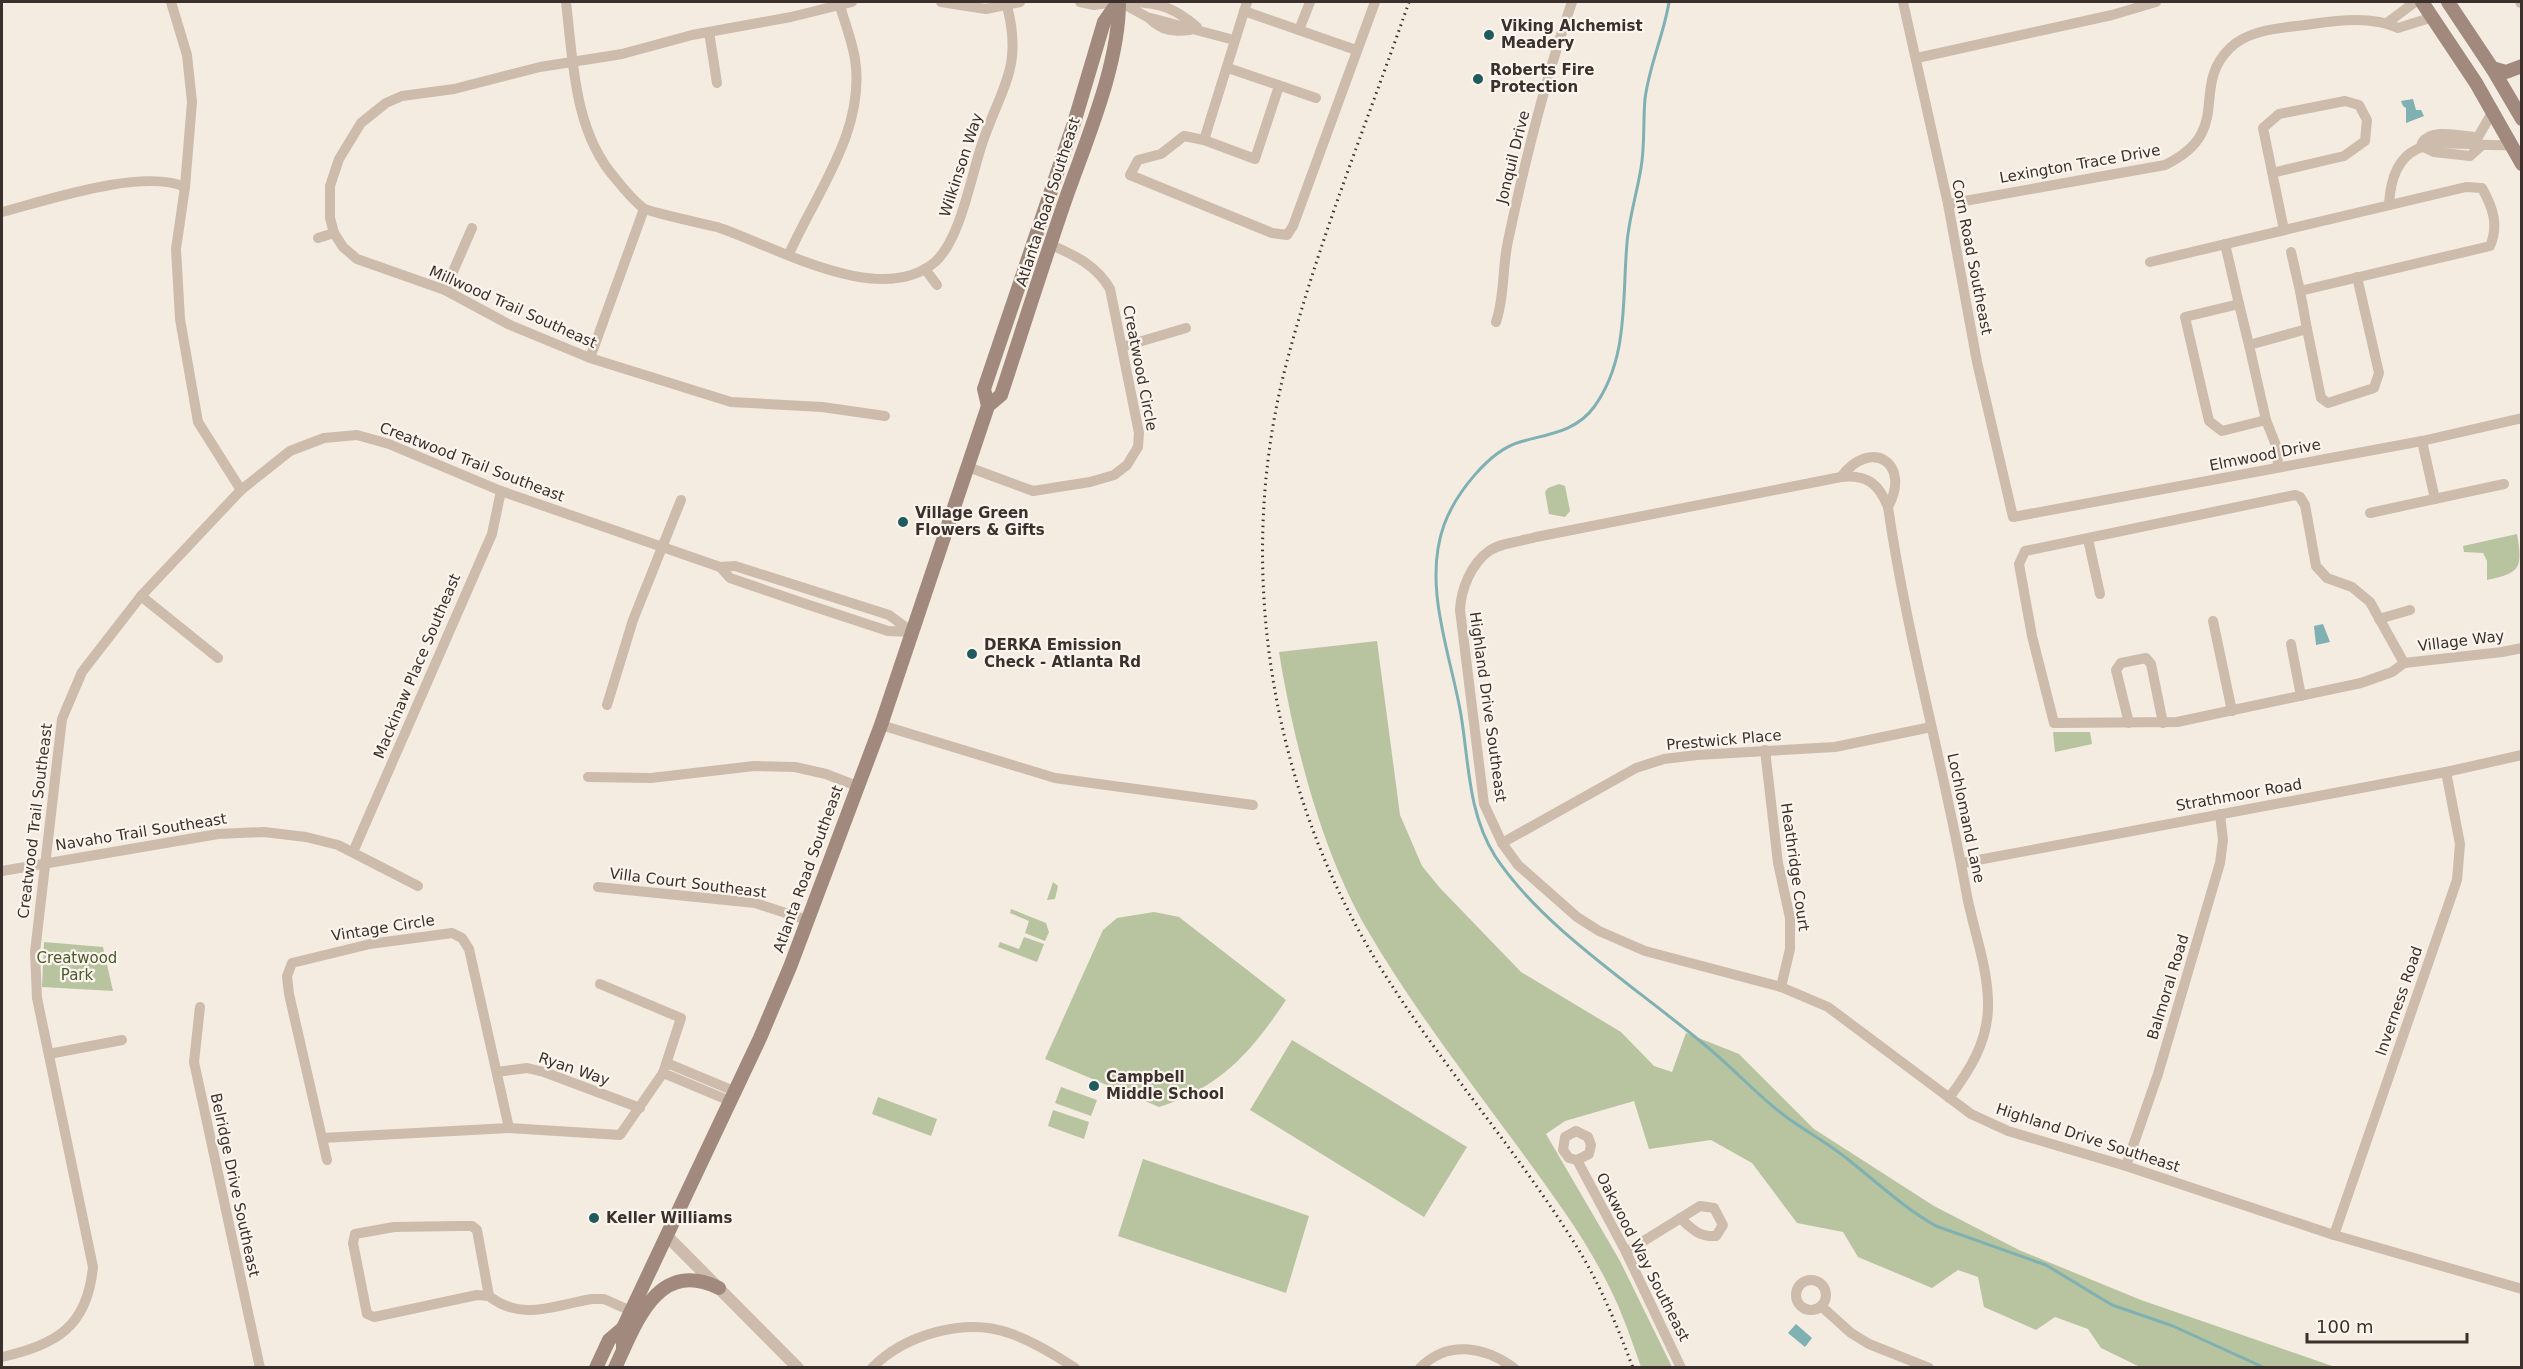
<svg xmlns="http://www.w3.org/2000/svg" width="2523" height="1369" viewBox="0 0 2523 1369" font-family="'DejaVu Sans',sans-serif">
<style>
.green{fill:#b8c4a0}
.water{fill:#7fb0b2}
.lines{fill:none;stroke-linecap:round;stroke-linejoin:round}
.stream{stroke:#7fb0b2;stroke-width:3}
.minor{stroke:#cdbbac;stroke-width:10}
.tertiary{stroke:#cdbbac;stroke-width:12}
.secondary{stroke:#a18a7d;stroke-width:14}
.rail{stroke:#3b302b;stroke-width:3;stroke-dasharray:1.5 4.5;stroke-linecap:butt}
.poi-dot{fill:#1f5a5e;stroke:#fbf5ee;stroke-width:2}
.labels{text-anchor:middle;stroke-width:4.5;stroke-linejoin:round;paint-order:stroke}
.poi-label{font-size:15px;font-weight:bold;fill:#3b302b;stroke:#fbf5ee;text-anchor:start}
.street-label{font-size:15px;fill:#3b302b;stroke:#fbf5ee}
.park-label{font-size:15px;fill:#4a5a2e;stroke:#fbf5ee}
</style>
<rect width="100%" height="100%" fill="#f4ebe1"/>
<g class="green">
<path d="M1559,484L1565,486L1570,511L1565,517L1549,514L1545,492L1548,488Z"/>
<path d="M2517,534C2523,569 2520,573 2487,580V561L2483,553L2464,552L2463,546Z"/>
<path d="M1377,641L1400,815L1422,866L1440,888L1521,972L1621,1032L1654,1066L1672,1072L1686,1033L1739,1054L1814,1129L1934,1206L2019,1250L2141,1300L2335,1367H2140L2101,1348L2088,1329L2055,1317L2036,1330L1984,1307L1978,1277L1958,1270L1932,1288L1858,1257L1843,1232L1797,1223L1752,1163L1711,1140L1649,1149L1634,1101L1565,1121L1546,1134L1620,1261L1672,1367H1641C1630,1335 1618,1301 1601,1271C1578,1228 1549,1190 1521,1151C1468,1079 1413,1008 1368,931C1321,851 1294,743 1279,652Z"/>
<path d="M2053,732H2090L2092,744L2055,752Z"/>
<path d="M1053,882L1058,886L1055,899L1047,900Z"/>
<path d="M1011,909L1046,923L1049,932L1045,941L1025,933L1029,921L1010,913Z"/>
<path d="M1154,912L1179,917L1286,1000C1251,1052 1221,1087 1159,1107L1045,1059L1103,930L1117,918Z"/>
<path d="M1024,937L1044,944L1037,962L998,947L1000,942L1019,949Z"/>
<path d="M44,942L103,947L113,991L42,987Z"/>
<path d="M1292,1040L1467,1147L1424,1217L1250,1110Z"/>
<path d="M1061,1087L1097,1100L1091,1116L1055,1103Z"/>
<path d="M878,1097L937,1119L931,1136L872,1114Z"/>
<path d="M1053,1110L1089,1122L1084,1139L1048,1126Z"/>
<path d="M1143,1159L1309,1216L1286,1293L1118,1236Z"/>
</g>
<g class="water">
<path d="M2413,99L2416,110H2421L2424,116L2406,123V108L2403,106L2401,101Z"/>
<path d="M2323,624L2330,642L2316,645L2314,626Z"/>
<path d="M1796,1324L1812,1338L1805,1347L1788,1333Z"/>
</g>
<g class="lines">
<path class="stream" d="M1669,2C1664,34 1649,66 1645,99C1643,121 1645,145 1641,168C1637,193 1629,218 1627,243C1622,299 1629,359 1594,407C1576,432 1547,434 1520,442C1488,451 1455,495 1444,525C1422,586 1451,655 1461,715C1469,763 1468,813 1495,856C1542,928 1640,990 1706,1046C1732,1067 1754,1092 1781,1113C1803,1130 1828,1143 1850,1161C1878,1183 1905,1209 1936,1226L2046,1265L2112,1305L2173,1326L2265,1368"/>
<g class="minor">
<path d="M171,2L187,55L192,102L185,187L176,249L180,319L198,422L241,490"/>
<path d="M566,2C573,61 574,131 615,178C623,188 633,200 643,208C648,212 705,224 717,227C775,246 880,309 935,262C961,239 971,175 983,141C1002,86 1023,67 1007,6"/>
<path d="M852,2L791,17L692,35L622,54L540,67L454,89L402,96L386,103L361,123L339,159L330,186V218L334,233L343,247L357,259L445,290L510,325L590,358L731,402L822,407L885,416"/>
<path d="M941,2L986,9L1020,2"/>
<path d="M1080,2L1094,5L1113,2"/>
<path d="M1120,2L1147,17L1234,40"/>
<path d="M1134,2C1161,3 1176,9 1197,27"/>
<path d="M1903,2L1948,204L1977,362L2013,517L2422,441L2522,418"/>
<path d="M1244,11L1356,50"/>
<path d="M1150,19C1163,31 1172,32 1190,30"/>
<path d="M2387,23L2415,2"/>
<path d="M1299,30L1310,2"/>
<path d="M709,32L717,83"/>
<path d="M1917,58L2112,15L2156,2"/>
<path d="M1228,68L1316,98"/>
<path d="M1279,86L1255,159L1204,140L1184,136L1161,154L1138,160L1130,175L1272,233L1287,235L1293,226L1375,2"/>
<path d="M1204,140L1247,2"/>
<path d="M2472,141L2478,137L2493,111"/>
<path d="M2422,143C2431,127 2463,137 2478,137"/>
<path d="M2421,146L2434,152L2470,156L2481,146"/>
<path d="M2272,173L2344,156L2365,141L2367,120L2359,105L2345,101L2279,114L2263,128L2284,230"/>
<path d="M1948,204L2165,165C2235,131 2189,88 2230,48C2250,28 2286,28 2312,24C2339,20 2373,16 2398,28L2433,17"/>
<path d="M2389,205C2393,122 2455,148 2512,145"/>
<path d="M2,212C48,200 142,168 185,187"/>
<path d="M318,238L334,233"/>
<path d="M2225,244L2239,304L2185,317L2209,421L2222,431L2266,420L2249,345L2307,329L2300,291"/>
<path d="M789,254C816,193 866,130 855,59C852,41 845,23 840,6"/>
<path d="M2150,262L2466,187L2482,188C2493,208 2499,225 2490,246L2300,291L2291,252"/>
<path d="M925,269L937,285"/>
<path d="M445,290L472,228"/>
<path d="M2239,304L2249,345"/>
<path d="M1496,322C1505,296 1502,268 1508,241C1525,160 1545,80 1572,2"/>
<path d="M2307,329L2321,398L2328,403L2374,388L2379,373L2357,277"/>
<path d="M1122,347L1186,328"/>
<path d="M590,358L644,209"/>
<path d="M2266,420L2277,448L2278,467"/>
<path d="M2422,441L2435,499"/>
<path d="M968,467L1033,491L1090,482L1114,475L1127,465L1138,447L1139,433L1110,289C1097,266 1075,255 1051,245"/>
<path d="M1841,477C1871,437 1912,463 1888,507"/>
<path d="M2295,495L2300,497L2305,505L2316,566L2327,578L2352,587L2370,602L2404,663L2392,672L2361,683L2177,722L2054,723L2032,636L2019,564L2025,551Z"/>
<path d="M2370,513L2504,484"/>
<path d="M2088,539L2100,594"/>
<path d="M720,567L730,578L803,603L888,631L912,632"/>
<path d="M141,596L218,658"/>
<path d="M2379,619L2410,610"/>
<path d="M2213,621L2232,711"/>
<path d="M2291,644L2301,696"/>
<path d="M2404,663L2502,652L2522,648"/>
<path d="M607,705L633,620L681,500"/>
<path d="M2129,723L2116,670L2121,663L2146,658L2151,664L2163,723"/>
<path d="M881,725L1055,778L1253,805"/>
<path d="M1765,750L1778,863L1790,918V949L1781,987"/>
<path d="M588,777L651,778L754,766L795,767L826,774L857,786"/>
<path d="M1502,843L1636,768L1664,759L1697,755L1835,747L1931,727"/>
<path d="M353,852L492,534L501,491"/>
<path d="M1962,863L2446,772L2522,755"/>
<path d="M2,871L218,834L264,832L306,837L338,845L418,886"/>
<path d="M598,887L755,903L807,920"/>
<path d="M200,1007L194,1062L260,1368"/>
<path d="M49,1054L122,1040"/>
<path d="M667,1063L734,1091"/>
<path d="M497,1072L527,1068L544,1072L640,1108"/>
<path d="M663,1073L730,1101"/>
<path d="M1949,1098C1970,1070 1987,1043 1988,1008C1989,970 1974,932 1967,896C1944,766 1907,638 1888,507C1879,484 1867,474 1841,477L1536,537C1523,541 1500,543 1489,551C1471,564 1461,589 1460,610L1484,804L1502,843L1518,865L1577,917L1599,931L1645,951L1781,987L1828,1007L1971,1114L2008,1131L2126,1166L2334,1235L2522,1289"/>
<path d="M322,1138L289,994L287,976L292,963L370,944L452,933L462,938L469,949L509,1128"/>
<path d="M327,1160L322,1138L509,1128L620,1135L663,1073L681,1018L600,984"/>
<path d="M1577,1160L1589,1154L1591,1145L1588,1137L1576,1131L1565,1137L1563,1150L1569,1158L1577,1160L1626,1252L1681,1368"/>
<path d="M2126,1166L2158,1074L2220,863L2223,840L2220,814"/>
<path d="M459,1226H472L477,1230L489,1296L477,1295L374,1317L367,1314L353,1243L355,1234L394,1227Z"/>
<path d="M2334,1235L2457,880L2460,844L2446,772"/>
<path d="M1626,1252L1700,1206L1714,1208L1723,1225L1716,1236C1699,1237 1692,1229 1680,1218"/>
<circle cx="1811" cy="1295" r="15"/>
<path d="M489,1296C522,1322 554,1305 592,1299H604L631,1311"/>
<path d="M1821,1306L1851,1333L1869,1344L1929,1368"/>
<path d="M2,1357C56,1344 87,1328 93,1267L37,998L35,952L62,719L82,672L141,596L241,490L290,451L324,438L357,435L389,444L501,491L720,567L735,566L889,615L912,632"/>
<path d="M872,1368C904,1335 965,1317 1009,1333C1033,1341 1054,1354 1075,1368"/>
<path d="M1420,1368C1448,1339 1485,1347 1514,1368"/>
</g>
<g class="tertiary">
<path d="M2521,2H2522"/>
<path d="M667,1236L798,1368"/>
</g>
<g class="secondary">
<path d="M2422,2L2476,83L2522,164"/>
<path d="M2448,2L2492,68L2522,119"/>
<path d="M2492,68L2506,72L2522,66"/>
<path d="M988,406L984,389L1074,123L1104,22L1118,2"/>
<path d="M623,1350V1328L760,1038L790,967L881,725L988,406L1001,395C1023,328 1044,261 1067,195C1088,136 1119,64 1119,2"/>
<path d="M596,1368L609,1340L623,1328"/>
<path d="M615,1368C636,1323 657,1258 719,1288"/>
</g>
<path class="rail" d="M1409,2C1367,123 1317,244 1285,369C1233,573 1273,802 1387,978C1447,1072 1522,1157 1580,1252C1602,1289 1618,1328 1633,1368"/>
</g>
<g class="poi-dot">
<circle cx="1489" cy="35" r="6"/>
<circle cx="1478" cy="79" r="6"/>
<circle cx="903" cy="522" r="6"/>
<circle cx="972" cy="654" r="6"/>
<circle cx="1094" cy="1086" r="6"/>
<circle cx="594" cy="1218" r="6"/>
</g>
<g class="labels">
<g class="poi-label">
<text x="1501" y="31">Viking Alchemist<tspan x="1501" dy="17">Meadery</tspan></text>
<text x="1490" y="75">Roberts Fire<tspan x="1490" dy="17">Protection</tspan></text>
<text x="915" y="518">Village Green<tspan x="915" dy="17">Flowers &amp; Gifts</tspan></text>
<text x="984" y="650">DERKA Emission<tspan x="984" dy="17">Check - Atlanta Rd</tspan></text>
<text x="1106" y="1082">Campbell<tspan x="1106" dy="17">Middle School</tspan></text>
<text x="606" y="1223">Keller Williams</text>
</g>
<g class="street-label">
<text transform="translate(1513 157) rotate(-76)" y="5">Jonquil Drive</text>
<text transform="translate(2080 164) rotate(-10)" y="5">Lexington Trace Drive</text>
<text transform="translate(961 165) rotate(-72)" y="5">Wilkinson Way</text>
<text transform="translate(1048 202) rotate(-72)" y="5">Atlanta Road Southeast</text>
<text transform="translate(1972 257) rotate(79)" y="5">Corn Road Southeast</text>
<text transform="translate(513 307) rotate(24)" y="5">Millwood Trail Southeast</text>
<text transform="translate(1140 368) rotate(79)" y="5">Creatwood Circle</text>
<text transform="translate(2265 455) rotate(-11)" y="5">Elmwood Drive</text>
<text transform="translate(472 462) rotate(21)" y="5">Creatwood Trail Southeast</text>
<text transform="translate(2461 641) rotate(-7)" y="5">Village Way</text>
<text transform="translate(417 666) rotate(-67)" y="5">Mackinaw Place Southeast</text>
<text transform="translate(1488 707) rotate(82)" y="5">Highland Drive Southeast</text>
<text transform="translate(1724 740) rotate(-5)" y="5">Prestwick Place</text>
<text transform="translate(2239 795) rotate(-10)" y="5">Strathmoor Road</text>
<text transform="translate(1966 818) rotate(78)" y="5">Lochlomand Lane</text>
<text transform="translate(35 821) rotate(-83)" y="5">Creatwood Trail Southeast</text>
<text transform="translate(141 832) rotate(-9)" y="5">Navaho Trail Southeast</text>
<text transform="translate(1795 867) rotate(82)" y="5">Heathridge Court</text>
<text transform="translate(808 869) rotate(-70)" y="5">Atlanta Road Southeast</text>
<text transform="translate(688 883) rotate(7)" y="5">Villa Court Southeast</text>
<text transform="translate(383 928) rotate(-9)" y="5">Vintage Circle</text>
<text transform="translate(2168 987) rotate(-73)" y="5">Balmoral Road</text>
<text transform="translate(2399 1001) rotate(-71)" y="5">Inverness Road</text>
<text transform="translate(574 1069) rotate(19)" y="5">Ryan Way</text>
<text transform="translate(2088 1138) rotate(18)" y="5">Highland Drive Southeast</text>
<text transform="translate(235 1185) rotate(78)" y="5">Belridge Drive Southeast</text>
<text transform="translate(1643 1257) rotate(63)" y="5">Oakwood Way Southeast</text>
</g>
<g class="park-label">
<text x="77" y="963">Creatwood<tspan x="77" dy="17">Park</tspan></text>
</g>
</g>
<rect width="2523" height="1369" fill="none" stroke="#3b302b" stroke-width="6"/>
<path d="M2307 1333v9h160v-9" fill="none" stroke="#3b302b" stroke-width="3"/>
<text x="2316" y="1333" font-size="18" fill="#3b302b" stroke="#fbf5ee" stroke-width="4.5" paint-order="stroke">100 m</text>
</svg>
